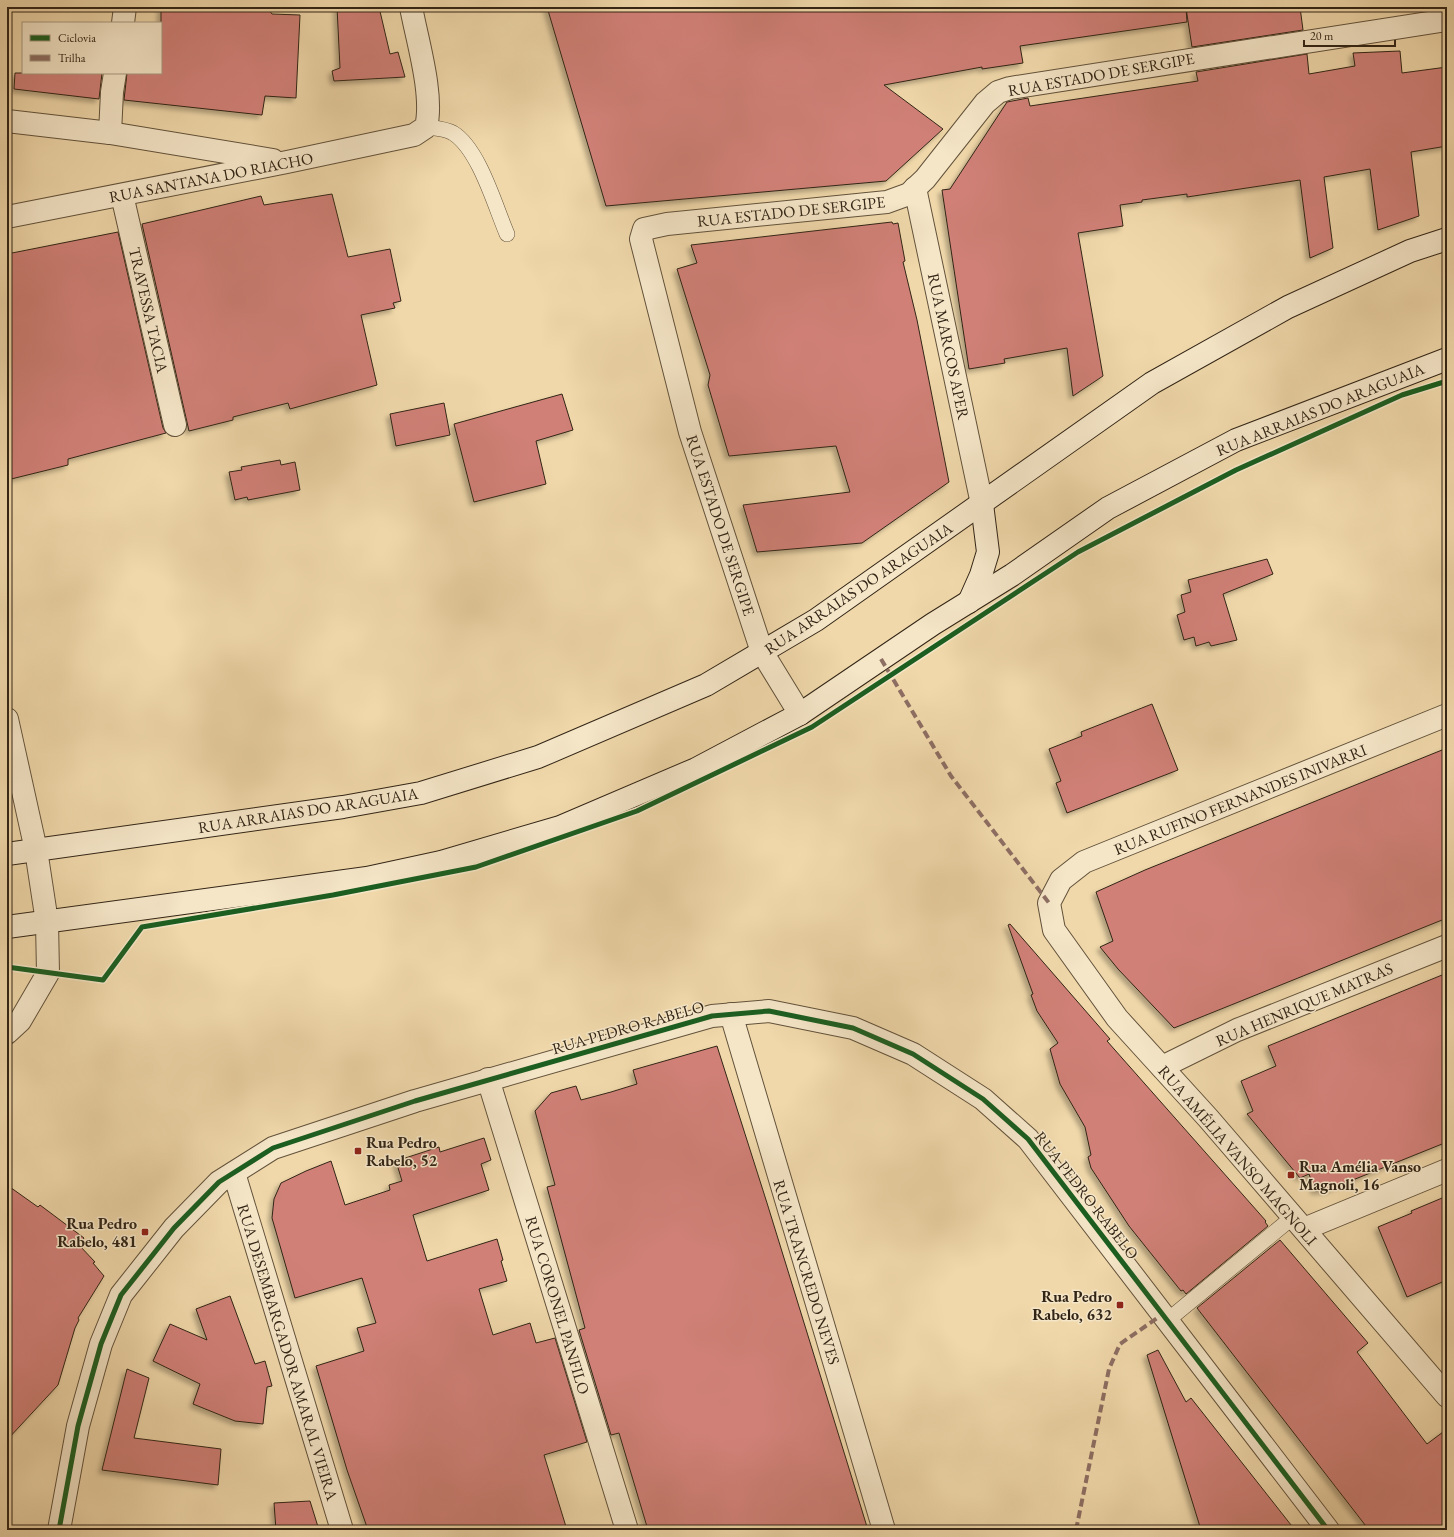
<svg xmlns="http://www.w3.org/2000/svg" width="1454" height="1537" viewBox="0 0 1454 1537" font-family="'EB Garamond',serif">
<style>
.building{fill:#d08077;stroke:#322516;filter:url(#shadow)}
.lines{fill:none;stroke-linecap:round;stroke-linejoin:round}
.lane-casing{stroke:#62523b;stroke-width:16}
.street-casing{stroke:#62523b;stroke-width:24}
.secondary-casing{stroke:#322516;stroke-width:24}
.lane{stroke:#f5e6c8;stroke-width:15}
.street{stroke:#f5e6c8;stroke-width:22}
.secondary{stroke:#f5e6c8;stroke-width:22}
.quiet{stroke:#8d6e63;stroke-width:4;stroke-dasharray:8 4;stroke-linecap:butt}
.cycleway-casing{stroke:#f5e6c8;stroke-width:8}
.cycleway{stroke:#1b5e20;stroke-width:5}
.poi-dot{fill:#8f2418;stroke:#f5e6c8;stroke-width:1.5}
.labels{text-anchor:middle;stroke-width:3;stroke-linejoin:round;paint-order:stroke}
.street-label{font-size:16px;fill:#322516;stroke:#f5e6c8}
.poi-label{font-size:16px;font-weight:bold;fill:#322516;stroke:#f5e6c8;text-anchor:start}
</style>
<defs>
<filter id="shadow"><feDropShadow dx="-3.5" dy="3.5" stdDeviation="2" flood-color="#0004"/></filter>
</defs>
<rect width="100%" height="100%" fill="#f0d8aa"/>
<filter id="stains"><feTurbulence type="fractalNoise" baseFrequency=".005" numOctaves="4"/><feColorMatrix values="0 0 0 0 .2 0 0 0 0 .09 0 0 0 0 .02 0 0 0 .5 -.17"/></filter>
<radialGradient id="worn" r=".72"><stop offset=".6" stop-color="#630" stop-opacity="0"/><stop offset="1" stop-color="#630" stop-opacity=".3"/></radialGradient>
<g class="building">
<path d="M161,7H267L272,14L300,15L296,98L265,96L262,115L124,100L127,73H161Z"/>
<path d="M337,7H379L390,54L398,52L405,77L334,81L332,71L340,68Z"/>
<path d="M547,7H1300L1303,30L1192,47L1186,8L1187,22L1020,46L1023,63L982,69V67L884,85L943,129L886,181L606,206Z"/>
<path d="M1400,51L1402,73L1447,67V146L1411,152L1419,216L1378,230L1370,169L1324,177L1333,248L1310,258L1300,180L1187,197V194L1142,200V202L1120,205L1123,226L1078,233L1103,376L1073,396L1067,348L1004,359L1005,363L969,369L942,190L950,189L1007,102L1028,98L1030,106L1198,81L1196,72L1307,54L1309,74L1355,66L1353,53Z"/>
<path d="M15,73H102L99,99L14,89Z"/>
<path d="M332,194L348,257L390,249L401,301L393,303L395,308L361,315L377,385L290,409L288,403L233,417V420L189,431L142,224L261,196L264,205Z"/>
<path d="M892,222L893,224L898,223L905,261L903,262L917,320L949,482L862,543L757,552L743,505L850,492L836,446L729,456L708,385L710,375L677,269L697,263L691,245Z"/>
<path d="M118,232L163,428L166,433L68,459V465L7,480V254Z"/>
<path d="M562,394L573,430L536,441L546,484L474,502L454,424Z"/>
<path d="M444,403L450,435L396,446L390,414Z"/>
<path d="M280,460L281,465L295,462L300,490L248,500L247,497L235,500L229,472L242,470L241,467Z"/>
<path d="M1267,559L1273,574L1223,594L1237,640L1211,646L1209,642L1196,646L1194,637L1184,640L1177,615L1185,612L1181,595L1191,592L1188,580Z"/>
<path d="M1152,704L1178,770L1067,813L1056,783L1061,781L1049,749L1082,736L1081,732Z"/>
<path d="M1447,748V918L1174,1028L1118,969L1100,947L1113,941L1096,892L1145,870Z"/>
<path d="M1010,924L1110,1039L1107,1041L1266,1221L1265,1222L1268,1226L1186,1294L1183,1290L1181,1291L1129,1226L1091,1168L1088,1157L1091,1155L1085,1127L1060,1084L1050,1049L1058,1043L1037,1011L1031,995L1033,994L1008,925Z"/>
<path d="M1447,973V1142L1328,1190L1315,1191L1309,1174L1300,1178L1247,1114L1253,1111L1241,1081L1276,1066L1268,1046Z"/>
<path d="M717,1046L767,1203L868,1530H648L619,1433L611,1435L579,1330L585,1328L547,1187L555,1185L535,1111L551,1093L576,1086L581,1100L611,1092L637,1084L633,1070Z"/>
<path d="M484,1138L491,1160L481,1164L489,1190L413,1215L427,1261L497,1239L503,1260L501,1261L507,1281L479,1289L493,1335L530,1323L536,1343L555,1338L587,1442L544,1455L567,1530H368L347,1470L316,1366L364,1351L357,1328L376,1323L362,1278L295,1298L272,1218L274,1199L281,1183L306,1171L331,1161L345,1205L390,1190L389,1185L402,1181L396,1161L439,1147L440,1152Z"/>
<path d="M7,1185L38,1207L40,1205L84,1238L79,1245L95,1262L93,1263L104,1276L78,1318L79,1320L75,1328L58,1385L7,1440Z"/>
<path d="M1447,1196V1280L1407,1297L1378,1227L1412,1213L1411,1211Z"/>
<path d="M1280,1240L1368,1343L1357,1352L1427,1444L1447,1429V1530H1369L1197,1308Z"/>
<path d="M230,1296L255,1364L265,1361L272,1386L267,1387L263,1424L235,1421L193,1404L200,1384L153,1361L170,1324L207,1340L196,1309Z"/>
<path d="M1158,1350L1186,1402L1191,1398L1295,1530H1201L1147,1355Z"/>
<path d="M127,1369L149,1378L134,1438L221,1449L218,1485L102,1470Z"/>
<path d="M310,1501L319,1530H276L274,1503Z"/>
</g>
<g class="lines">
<defs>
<g id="lane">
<path d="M426,127C434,128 447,129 453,133C479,149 495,206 507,234"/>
<path d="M1168,1320L1293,1217"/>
</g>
<g id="street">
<path d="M123,23L125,7"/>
<path d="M7,121L110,133L273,160"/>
<path d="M110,133L112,92L115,73"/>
<path d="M915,188L982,504"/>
<path d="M122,195L175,425"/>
<path d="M7,217L287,162L414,135L426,127C434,95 417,40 411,7"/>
<path d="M800,714L762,652L690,432L643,247L641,239L644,229L667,224L887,202L909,194L925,179L985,103L998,92L1010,88L1447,20"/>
<path d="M1447,715L1084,862L1061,880L1049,903L1054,930L1117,1018L1208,1118L1447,1396"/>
<path d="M7,719L36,850L47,922L48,973L20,1021L7,1033"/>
<path d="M731,1014L884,1530"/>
<path d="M1162,1067L1237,1030L1447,946"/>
<path d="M488,1079L627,1530"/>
<path d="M234,1173L342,1530"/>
<path d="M1304,1229L1447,1170"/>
<path d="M59,1530L78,1426L101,1344L121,1295L174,1228L219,1182L273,1148L415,1101L712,1016L769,1011L853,1028L913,1054L983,1099L1028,1139L1328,1530"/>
</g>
<g id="secondary">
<path d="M969,602L981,575L988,552L982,504"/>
<path d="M7,854L343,807L421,793L538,757L706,685L816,620L1152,383L1288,307L1410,251L1447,239"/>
<path d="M7,927L367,878L441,862L560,827L696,769L800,714L933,624L1012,575L1108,508L1236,440L1447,359"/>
</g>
</defs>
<use href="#lane" class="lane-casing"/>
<use href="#street" class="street-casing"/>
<use href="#secondary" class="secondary-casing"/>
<use href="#lane" class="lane"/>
<use href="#street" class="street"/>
<use href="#secondary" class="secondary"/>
<g class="quiet">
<path d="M881,659L951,776L1049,903"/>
<path d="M1076,1530L1109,1369L1120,1344L1163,1314"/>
</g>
<defs>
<g id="cycleway">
<path d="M7,967L103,980L142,927L333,895L476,867L637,811L812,727L1078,552L1236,470L1402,395L1447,381"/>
<path d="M59,1530L78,1426L101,1344L121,1295L174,1228L219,1182L273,1148L415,1101L712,1016L769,1011L853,1028L913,1054L983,1099L1028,1139L1328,1530"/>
</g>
</defs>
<use href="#cycleway" class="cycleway-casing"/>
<use href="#cycleway" class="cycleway"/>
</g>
<g class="poi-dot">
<rect x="354" y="1147" width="8" height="8" rx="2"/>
<rect x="1287" y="1171" width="8" height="8" rx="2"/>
<rect x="141" y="1228" width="8" height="8" rx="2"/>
<rect x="1116" y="1301" width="8" height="8" rx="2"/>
</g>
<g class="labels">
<g class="street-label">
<text transform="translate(1101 74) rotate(-10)" y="6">RUA ESTADO DE SERGIPE</text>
<text transform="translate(211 177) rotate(-11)" y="6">RUA SANTANA DO RIACHO</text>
<text transform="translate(791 211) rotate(-6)" y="6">RUA ESTADO DE SERGIPE</text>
<text transform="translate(149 310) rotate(77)" y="6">TRAVESSA TACIA</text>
<text transform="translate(949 346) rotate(78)" y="6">RUA MARCOS APER</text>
<text transform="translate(1320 409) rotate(-22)" y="6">RUA ARRAIAS DO ARAGUAIA</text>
<text transform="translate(721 525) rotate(72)" y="6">RUA ESTADO DE SERGIPE</text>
<text transform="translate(858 588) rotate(-34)" y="6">RUA ARRAIAS DO ARAGUAIA</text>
<text transform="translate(1240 799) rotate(-22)" y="6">RUA RUFINO FERNANDES INIVARRI</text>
<text transform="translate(308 810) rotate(-9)" y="6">RUA ARRAIAS DO ARAGUAIA</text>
<text transform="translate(1304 1004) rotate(-23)" y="6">RUA HENRIQUE MATRAS</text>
<text transform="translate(628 1027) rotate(-16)" y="6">RUA PEDRO RABELO</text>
<text transform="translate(1238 1155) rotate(49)" y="6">RUA AMÉLIA VANSO MAGNOLI</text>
<text transform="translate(1087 1195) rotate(52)" y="6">RUA PEDRO RABELO</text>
<text transform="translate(807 1272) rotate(73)" y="6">RUA TRANCREDO NEVES</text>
<text transform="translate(558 1305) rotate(73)" y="6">RUA CORONEL PANFILO</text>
<text transform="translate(288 1352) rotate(73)" y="6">RUA DESEMBARGADOR AMARAL VIEIRA</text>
</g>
<g class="poi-label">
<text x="366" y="1148">Rua Pedro<tspan x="366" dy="18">Rabelo, 52</tspan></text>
<text x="1299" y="1172">Rua Amélia Vanso<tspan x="1299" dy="18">Magnoli, 16</tspan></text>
<text x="137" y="1229" text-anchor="end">Rua Pedro<tspan x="137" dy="18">Rabelo, 481</tspan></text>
<text x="1112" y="1302" text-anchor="end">Rua Pedro<tspan x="1112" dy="18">Rabelo, 632</tspan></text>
</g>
</g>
<rect width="1454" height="1537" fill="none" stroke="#f0d8aa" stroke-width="24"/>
<rect x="8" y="8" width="1438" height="1521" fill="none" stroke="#322516" stroke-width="2"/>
<rect x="12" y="12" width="1430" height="1513" fill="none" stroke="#322516"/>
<rect x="22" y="22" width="140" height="52" fill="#f5e6c8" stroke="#a79981"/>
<rect x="30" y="35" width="20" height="6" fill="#1b5e20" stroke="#a79981"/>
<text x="58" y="42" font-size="12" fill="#322516">Ciclovia</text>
<rect x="30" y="55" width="20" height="6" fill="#8d6e63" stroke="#a79981"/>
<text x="58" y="62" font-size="12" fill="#322516">Trilha</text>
<path d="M1304 40v6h91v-6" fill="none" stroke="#322516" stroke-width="2"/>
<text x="1310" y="40" font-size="12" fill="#322516" stroke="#f5e6c8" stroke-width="3" paint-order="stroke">20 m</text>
<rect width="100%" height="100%" filter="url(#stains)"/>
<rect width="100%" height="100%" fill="url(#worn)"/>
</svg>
